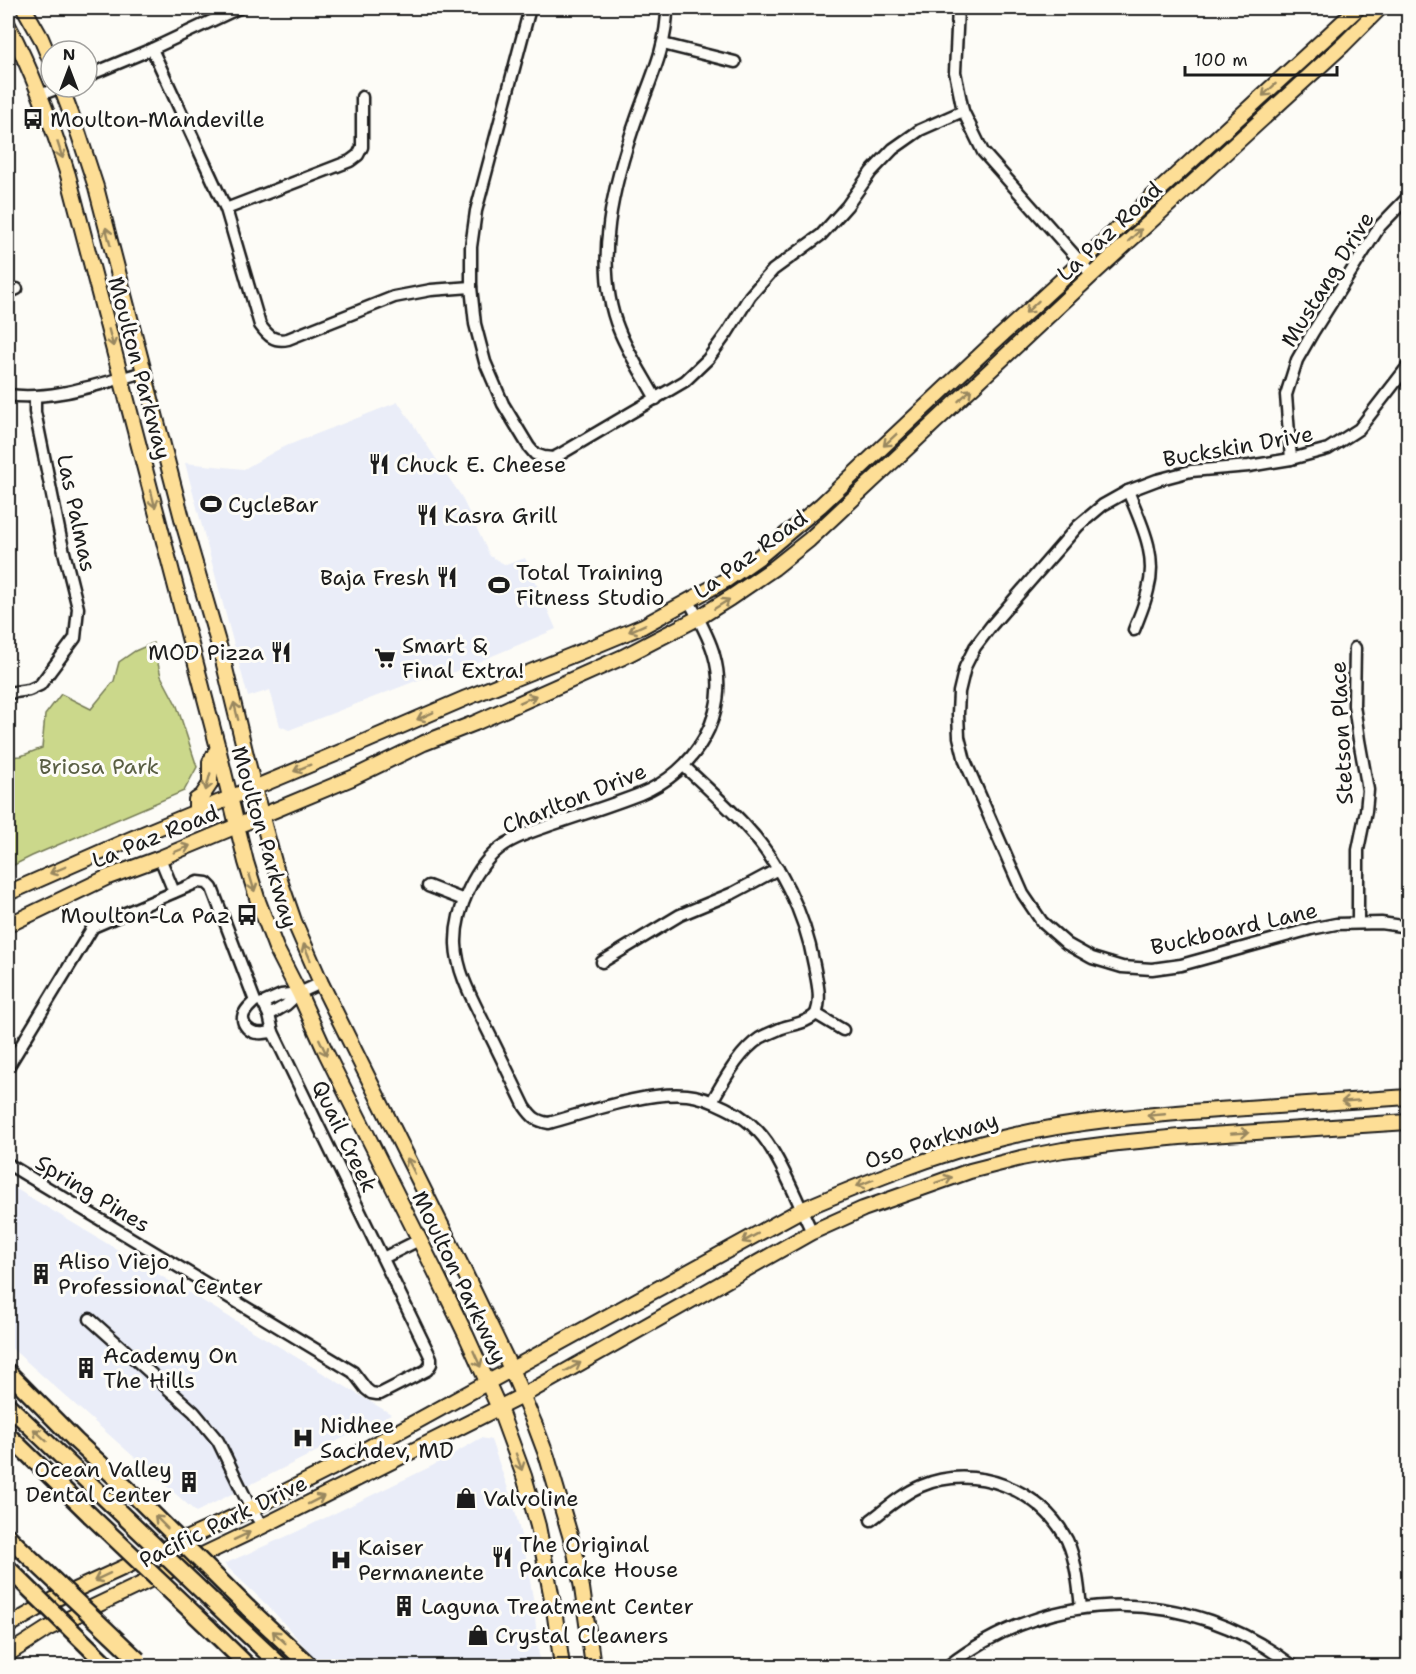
<svg xmlns="http://www.w3.org/2000/svg" width="1416" height="1674" viewBox="0 0 1416 1674" font-family="'Shantell Sans',sans-serif">
<style>
.built{fill:#eaedf8}
.green{fill:#cbd88b;stroke:#747a54;stroke-width:1.5}
.lines{fill:none;stroke-linecap:round;stroke-linejoin:round}
.minor-casing{stroke:#1c1c1c;stroke-width:15}
.major-casing{stroke:#1c1c1c;stroke-width:18}
.highway-casing{stroke:#1c1c1c;stroke-width:20}
.minor{stroke:#fdfcf7;stroke-width:10}
.major{stroke:#fdde96;stroke-width:14}
.highway{stroke:#fdde96;stroke-width:15}
.highway-bridge-casing{stroke:#1c1c1c;stroke-width:20;stroke-linecap:butt}
.highway-bridge{stroke:#fdde96;stroke-width:15}
.oneway{stroke:#98875f}
.labels{text-anchor:middle;stroke-width:6;stroke-linejoin:round;paint-order:stroke}
.poi-label{font-size:22px;fill:#1c1c1c;stroke:#fdfcf7;text-anchor:start}
.street-label{font-size:22px;fill:#1c1c1c;stroke:#fdfcf7}
.park-label{font-size:22px;fill:#595e43;stroke:#fdfcf7}
</style>
<rect width="100%" height="100%" fill="#fdfcf7"/>
<filter id="ink" filterUnits="userSpaceOnUse"><feTurbulence type="fractalNoise" baseFrequency=".0167" numOctaves="2"/><feDisplacementMap in="SourceGraphic" scale="12" xChannelSelector="R" yChannelSelector="G"/><feConvolveMatrix kernelMatrix="1 2 1 2 8 2 1 2 1" color-interpolation-filters="sRGB"/></filter>
<g filter="url(#ink)">
<g class="built">
<path d="M398,402L461,496L490,556L506,565L525,558L556,629L442,677L421,679L289,730L280,726L270,690L248,697L185,463L244,469L281,448Z"/>
<path d="M8,1184L391,1414L196,1512L8,1345Z"/>
<path d="M481,1438L491,1440L514,1506L526,1557L533,1598L540,1666H322L271,1609L224,1564L294,1533L432,1466Z"/>
</g>
<path class="green" d="M153,643L161,676L177,706L197,767L184,791L32,856L8,868V757L21,756L42,748L45,715L61,694L91,709L114,681L119,662L135,651Z"/>
<g class="lines">
<defs>
<g id="minor">
<path d="M530,8L476,211L471,247V287L475,324L485,362L503,404L529,447L535,454L544,457L553,458L559,455L685,381L708,359L727,333L750,296L773,270L821,235L847,206L871,172L893,149L920,130L963,111"/>
<path d="M958,8L955,72L963,111L983,152L1092,275"/>
<path d="M663,44L735,62"/>
<path d="M152,49L226,209L260,325C268,336 274,342 288,339L394,297L431,290L471,287"/>
<path d="M87,76L152,49L239,8"/>
<path d="M40,95L61,87"/>
<path d="M226,209L350,161L358,155L362,147V97"/>
<path d="M8,293L17,289"/>
<path d="M1408,366L1359,429L1328,449L1291,459L1249,466L1191,471L1157,480L1128,491L1103,505L1078,526L991,626L975,647L965,667L959,692L958,714L959,737L965,761L1023,894L1042,922L1067,944L1092,958L1122,967L1152,969L1181,965L1311,929L1336,924L1381,923L1408,927"/>
<path d="M8,395C54,401 100,383 145,372"/>
<path d="M656,399C644,377 628,353 619,330C592,264 614,181 637,117C650,80 667,47 667,8"/>
<path d="M1291,459L1286,395L1297,360L1313,332L1380,226L1408,197"/>
<path d="M1128,491C1141,523 1158,555 1148,590C1145,604 1139,617 1134,630"/>
<path d="M689,601C698,618 709,636 714,655C731,714 695,772 640,794C612,805 583,814 554,824C537,830 519,835 504,845C475,865 455,910 456,944C457,973 473,1000 485,1025C499,1053 512,1080 525,1107C532,1117 536,1121 549,1123C589,1112 646,1091 687,1095C700,1096 714,1102 726,1108C745,1117 761,1131 772,1150C788,1176 799,1205 812,1232"/>
<path d="M1355,648L1354,705L1359,740L1368,790L1366,811L1358,850V923"/>
<path d="M8,693L29,690L40,685L75,638L78,608L62,544L35,412V397"/>
<path d="M684,766C704,785 724,803 743,823C779,861 805,913 814,965C817,981 822,998 816,1014"/>
<path d="M160,858L174,892"/>
<path d="M428,886L464,900"/>
<path d="M602,962L680,915L733,893L778,869"/>
<path d="M255,1001C251,1005 244,1010 243,1017C242,1025 250,1033 258,1033C263,1034 268,1032 273,1032"/>
<path d="M263,1003L281,995L299,993"/>
<path d="M269,1015L286,1005L299,993L321,983"/>
<path d="M8,1067L93,927L198,882L207,883L212,888L255,1001"/>
<path d="M712,1101C725,1079 739,1052 760,1038C767,1034 775,1031 782,1028C794,1024 807,1023 816,1014L843,1030"/>
<path d="M8,1164L353,1372L366,1389L371,1393L377,1394H380L427,1370L431,1364V1358L273,1032L269,1015L263,1003"/>
<path d="M383,1258L419,1240"/>
<path d="M90,1319L194,1412L218,1441L251,1509L263,1526"/>
<path d="M871,1520C887,1508 902,1494 921,1486C974,1463 1041,1489 1067,1540C1076,1559 1079,1588 1081,1608"/>
<path d="M948,1666C1052,1585 1189,1586 1293,1666"/>
</g>
<g id="major">
<path d="M24,8L41,38L51,62"/>
<path d="M8,25C33,73 52,124 68,175L218,748L246,862L258,901L276,948L299,993L326,1053L434,1269L466,1335L499,1408L524,1476L538,1526L554,1609L562,1666"/>
<path d="M61,87L79,135L96,187L184,526L222,656L254,788L276,869L294,921L321,983L462,1267L511,1369L535,1425L547,1457L575,1552L582,1588L593,1666"/>
<path d="M196,813V800L202,796L210,784V762L218,748"/>
<path d="M8,893L131,839L350,748L466,698L590,648L643,626L726,580L759,557L821,505L992,344L1358,8"/>
<path d="M8,925L108,877L160,858L352,778L424,743L475,723L623,657L698,618L730,598L774,568L809,540L1092,275L1343,45L1380,8"/>
<path d="M8,1626L55,1599L251,1509L330,1469L801,1210C867,1182 933,1155 1002,1138C1073,1121 1146,1115 1218,1110C1282,1106 1345,1101 1408,1097"/>
<path d="M8,1654L47,1629L263,1526L522,1396L812,1232L863,1209L970,1171L1021,1158L1063,1150L1118,1143L1180,1137L1408,1122"/>
</g>
<g id="highway">
<path d="M8,1372L76,1441L134,1495"/>
<path d="M8,1405L112,1505"/>
<path d="M8,1435L90,1515"/>
<path d="M8,1536L20,1548"/>
<path d="M248,1608L310,1666"/>
<path d="M230,1618L281,1666"/>
<path d="M209,1628L248,1666"/>
</g>
</defs>
<use href="#minor" class="minor-casing"/>
<use href="#major" class="major-casing"/>
<use href="#highway" class="highway-casing"/>
<use href="#minor" class="minor"/>
<use href="#major" class="major"/>
<use href="#highway" class="highway"/>
<defs>
<g id="highway-bridge">
<path d="M134,1495L248,1608"/>
<path d="M112,1505L230,1618"/>
<path d="M90,1515L209,1628"/>
<path d="M20,1548L138,1660"/>
<path d="M8,1568L108,1666"/>
</g>
</defs>
<use href="#highway-bridge" class="highway-bridge-casing"/>
<use href="#highway-bridge" class="highway-bridge"/>
</g>
<defs><path id="oneway-shaft" d="M-6 0H5M1.5-3L5.5 0L1.5 3" fill="none" stroke-width="1.6" stroke-linecap="round" stroke-linejoin="round" transform="scale(1.5)"/></defs>
<g class="oneway">
<use href="#oneway-shaft" transform="translate(1269 90) rotate(137)"/>
<use href="#oneway-shaft" transform="translate(60 150) rotate(72)"/>
<use href="#oneway-shaft" transform="translate(1135 235) rotate(-43)"/>
<use href="#oneway-shaft" transform="translate(108 236) rotate(-104)"/>
<use href="#oneway-shaft" transform="translate(1032 307) rotate(137)"/>
<use href="#oneway-shaft" transform="translate(111 338) rotate(75)"/>
<use href="#oneway-shaft" transform="translate(965 395) rotate(-43)"/>
<use href="#oneway-shaft" transform="translate(890 440) rotate(137)"/>
<use href="#oneway-shaft" transform="translate(153 499) rotate(76)"/>
<use href="#oneway-shaft" transform="translate(722 604) rotate(-32)"/>
<use href="#oneway-shaft" transform="translate(637 628) rotate(156)"/>
<use href="#oneway-shaft" transform="translate(528 699) rotate(-24)"/>
<use href="#oneway-shaft" transform="translate(236 711) rotate(-104)"/>
<use href="#oneway-shaft" transform="translate(425 716) rotate(156)"/>
<use href="#oneway-shaft" transform="translate(302 768) rotate(158)"/>
<use href="#oneway-shaft" transform="translate(208 782) rotate(105)"/>
<use href="#oneway-shaft" transform="translate(182 849) rotate(-23)"/>
<use href="#oneway-shaft" transform="translate(58 870) rotate(157)"/>
<use href="#oneway-shaft" transform="translate(252 883) rotate(73)"/>
<use href="#oneway-shaft" transform="translate(307 952) rotate(-113)"/>
<use href="#oneway-shaft" transform="translate(323 1047) rotate(65)"/>
<use href="#oneway-shaft" transform="translate(1350 1101) rotate(176)"/>
<use href="#oneway-shaft" transform="translate(1156 1115) rotate(175)"/>
<use href="#oneway-shaft" transform="translate(1240 1133) rotate(-4)"/>
<use href="#oneway-shaft" transform="translate(411 1166) rotate(-117)"/>
<use href="#oneway-shaft" transform="translate(944 1180) rotate(-19)"/>
<use href="#oneway-shaft" transform="translate(865 1183) rotate(158)"/>
<use href="#oneway-shaft" transform="translate(750 1238) rotate(151)"/>
<use href="#oneway-shaft" transform="translate(477 1359) rotate(66)"/>
<use href="#oneway-shaft" transform="translate(573 1367) rotate(-29)"/>
<use href="#oneway-shaft" transform="translate(40 1435) rotate(-137)"/>
<use href="#oneway-shaft" transform="translate(519 1462) rotate(70)"/>
<use href="#oneway-shaft" transform="translate(316 1500) rotate(-27)"/>
<use href="#oneway-shaft" transform="translate(161 1522) rotate(-135)"/>
<use href="#oneway-shaft" transform="translate(242 1536) rotate(-25)"/>
<use href="#oneway-shaft" transform="translate(102 1577) rotate(155)"/>
<use href="#oneway-shaft" transform="translate(279 1637) rotate(-136)"/>
</g>
</g>
<defs>
<symbol id="bus-bare" viewBox="-9 -9 18 18"><path d="M-5-6H5V4H4V6H2V4H-2V6H-4V4H-5ZM-3.5-4V0h7V-4ZM-3.5 1.2v1.5H-2V1.2ZM2 1.2v1.5H3.5V1.2Z" fill="#1c1c1c" stroke="#fdfcf7" stroke-width="2.5" paint-order="stroke"/></symbol>
<symbol id="restaurant-bare" viewBox="-9 -9 18 18"><path d="M-5-6h1v4h1v-4h1v4h1v-4h1v5L-1.5 .5V6h-2V.5L-5-1ZM5-6V6H3V1.5H1.5Q1.5-4 5-6Z" fill="#1c1c1c" stroke="#fdfcf7" stroke-width="2.5" paint-order="stroke"/></symbol>
<symbol id="stadium-bare" viewBox="-9 -9 18 18"><path d="M0-5a6.5 5 0 1 0 0 10a6.5 5 0 1 0 0-10ZM-3.5-1.8h7v3.6h-7Z" fill="#1c1c1c" stroke="#fdfcf7" stroke-width="2.5" paint-order="stroke"/></symbol>
<symbol id="supermarket-bare" viewBox="-9 -9 18 18"><path d="M-6-5.5h2.5l.6 2H6L4.5 2H-2.5L-4.4-4H-6ZM-1.5 3.2a1.3 1.3 0 1 0 .1 0ZM3 3.2a1.3 1.3 0 1 0 .1 0Z" fill="#1c1c1c" stroke="#fdfcf7" stroke-width="2.5" paint-order="stroke"/></symbol>
<symbol id="building-bare" viewBox="-9 -9 18 18"><path d="M-4-6H4V6H1V3H-1V6H-4ZM-2.5-4.3h1.7v1.8h-1.7ZM.8-4.3h1.7v1.8H.8ZM-2.5-1h1.7V.8h-1.7ZM.8-1h1.7V.8H.8Z" fill="#1c1c1c" stroke="#fdfcf7" stroke-width="2.5" paint-order="stroke"/></symbol>
<symbol id="hospital-bare" viewBox="-9 -9 18 18"><path d="M-5-5h3v3.5h4V-5h3V5h-3V1.5h-4V5h-3Z" fill="#1c1c1c" stroke="#fdfcf7" stroke-width="2.5" paint-order="stroke"/></symbol>
<symbol id="shop-bare" viewBox="-9 -9 18 18"><path d="M-5-2.5h2.3a2.7 3.5 0 0 1 5.4 0H5L5.5 6h-11ZM-1.5-2.5h3a1.5 2.3 0 0 0-3 0Z" fill="#1c1c1c" stroke="#fdfcf7" stroke-width="2.5" paint-order="stroke"/></symbol>
</defs>
<g fill-rule="evenodd">
<use href="#bus-bare" x="18" y="104" width="30" height="30"/>
<use href="#restaurant-bare" x="364" y="449" width="30" height="30"/>
<use href="#stadium-bare" x="196" y="489" width="30" height="30"/>
<use href="#restaurant-bare" x="412" y="500" width="30" height="30"/>
<use href="#restaurant-bare" x="432" y="562" width="30" height="30"/>
<use href="#stadium-bare" x="484" y="570" width="30" height="30"/>
<use href="#restaurant-bare" x="266" y="637" width="30" height="30"/>
<use href="#supermarket-bare" x="370" y="643" width="30" height="30"/>
<use href="#bus-bare" x="232" y="900" width="30" height="30"/>
<use href="#building-bare" x="26" y="1259" width="30" height="30"/>
<use href="#building-bare" x="71" y="1353" width="30" height="30"/>
<use href="#hospital-bare" x="288" y="1423" width="30" height="30"/>
<use href="#building-bare" x="174" y="1467" width="30" height="30"/>
<use href="#shop-bare" x="451" y="1483" width="30" height="30"/>
<use href="#restaurant-bare" x="487" y="1542" width="30" height="30"/>
<use href="#hospital-bare" x="326" y="1545" width="30" height="30"/>
<use href="#building-bare" x="389" y="1591" width="30" height="30"/>
<use href="#shop-bare" x="463" y="1620" width="30" height="30"/>
</g>
<g class="labels">
<g class="poi-label">
<text x="50" y="127">Moulton-Mandeville</text>
<text x="396" y="472">Chuck E. Cheese</text>
<text x="228" y="512">CycleBar</text>
<text x="444" y="523">Kasra Grill</text>
<text x="516" y="580">Total Training<tspan x="516" dy="25">Fitness Studio</tspan></text>
<text x="430" y="585" text-anchor="end">Baja Fresh</text>
<text x="402" y="653">Smart &amp;<tspan x="402" dy="25">Final Extra!</tspan></text>
<text x="264" y="660" text-anchor="end">MOD Pizza</text>
<text x="230" y="923" text-anchor="end">Moulton-La Paz</text>
<text x="58" y="1269">Aliso Viejo<tspan x="58" dy="25">Professional Center</tspan></text>
<text x="103" y="1363">Academy On<tspan x="103" dy="25">The Hills</tspan></text>
<text x="320" y="1433">Nidhee<tspan x="320" dy="25">Sachdev, MD</tspan></text>
<text x="172" y="1477" text-anchor="end">Ocean Valley<tspan x="172" dy="25">Dental Center</tspan></text>
<text x="483" y="1506">Valvoline</text>
<text x="519" y="1552">The Original<tspan x="519" dy="25">Pancake House</tspan></text>
<text x="358" y="1555">Kaiser<tspan x="358" dy="25">Permanente</tspan></text>
<text x="421" y="1614">Laguna Treatment Center</text>
<text x="495" y="1643">Crystal Cleaners</text>
</g>
<g class="street-label">
<text transform="translate(1109 231) rotate(-43)" y="8">La Paz Road</text>
<text transform="translate(1327 279) rotate(-58)" y="8">Mustang Drive</text>
<text transform="translate(140 368) rotate(75)" y="8">Moulton Parkway</text>
<text transform="translate(1238 446) rotate(-10)" y="8">Buckskin Drive</text>
<text transform="translate(77 513) rotate(78)" y="8">Las Palmas</text>
<text transform="translate(750 554) rotate(-36)" y="8">La Paz Road</text>
<text transform="translate(1341 733) rotate(-93)" y="8">Stetson Place</text>
<text transform="translate(574 798) rotate(-22)" y="8">Charlton Drive</text>
<text transform="translate(155 836) rotate(-22)" y="8">La Paz Road</text>
<text transform="translate(265 837) rotate(74)" y="8">Moulton Parkway</text>
<text transform="translate(1234 928) rotate(-13)" y="8">Buckboard Lane</text>
<text transform="translate(345 1136) rotate(64)" y="8">Quail Creek</text>
<text transform="translate(931 1140) rotate(-18)" y="8">Oso Parkway</text>
<text transform="translate(93 1193) rotate(31)" y="8">Spring Pines</text>
<text transform="translate(460 1277) rotate(64)" y="8">Moulton Parkway</text>
<text transform="translate(223 1521) rotate(-26)" y="8">Pacific Park Drive</text>
</g>
<g class="park-label">
<text x="99" y="774">Briosa Park</text>
</g>
</g>
<rect width="1416" height="1674" fill="none" stroke="#fdfcf7" stroke-width="30"/>
<rect x="15" y="15" width="1386" height="1644" fill="none" stroke="#1c1c1c" stroke-width="2" filter="url(#ink)"/>
<g transform="translate(69 69)"><circle r="28" fill="#fdfcf7" stroke="#a3a29f" stroke-width="1.5"/>
<path d="M0-4.5L10 22L0 15L-10 22Z" fill="#1c1c1c"/>
<text y="-9" font-size="16" font-weight="bold" text-anchor="middle" fill="#1c1c1c">N</text>
</g>
<path d="M1185 66v9h152v-9" fill="none" stroke="#1c1c1c" stroke-width="3"/>
<text x="1194" y="66" font-size="18" fill="#1c1c1c" stroke="#fdfcf7" stroke-width="4.5" paint-order="stroke">100 m</text>
</svg>
